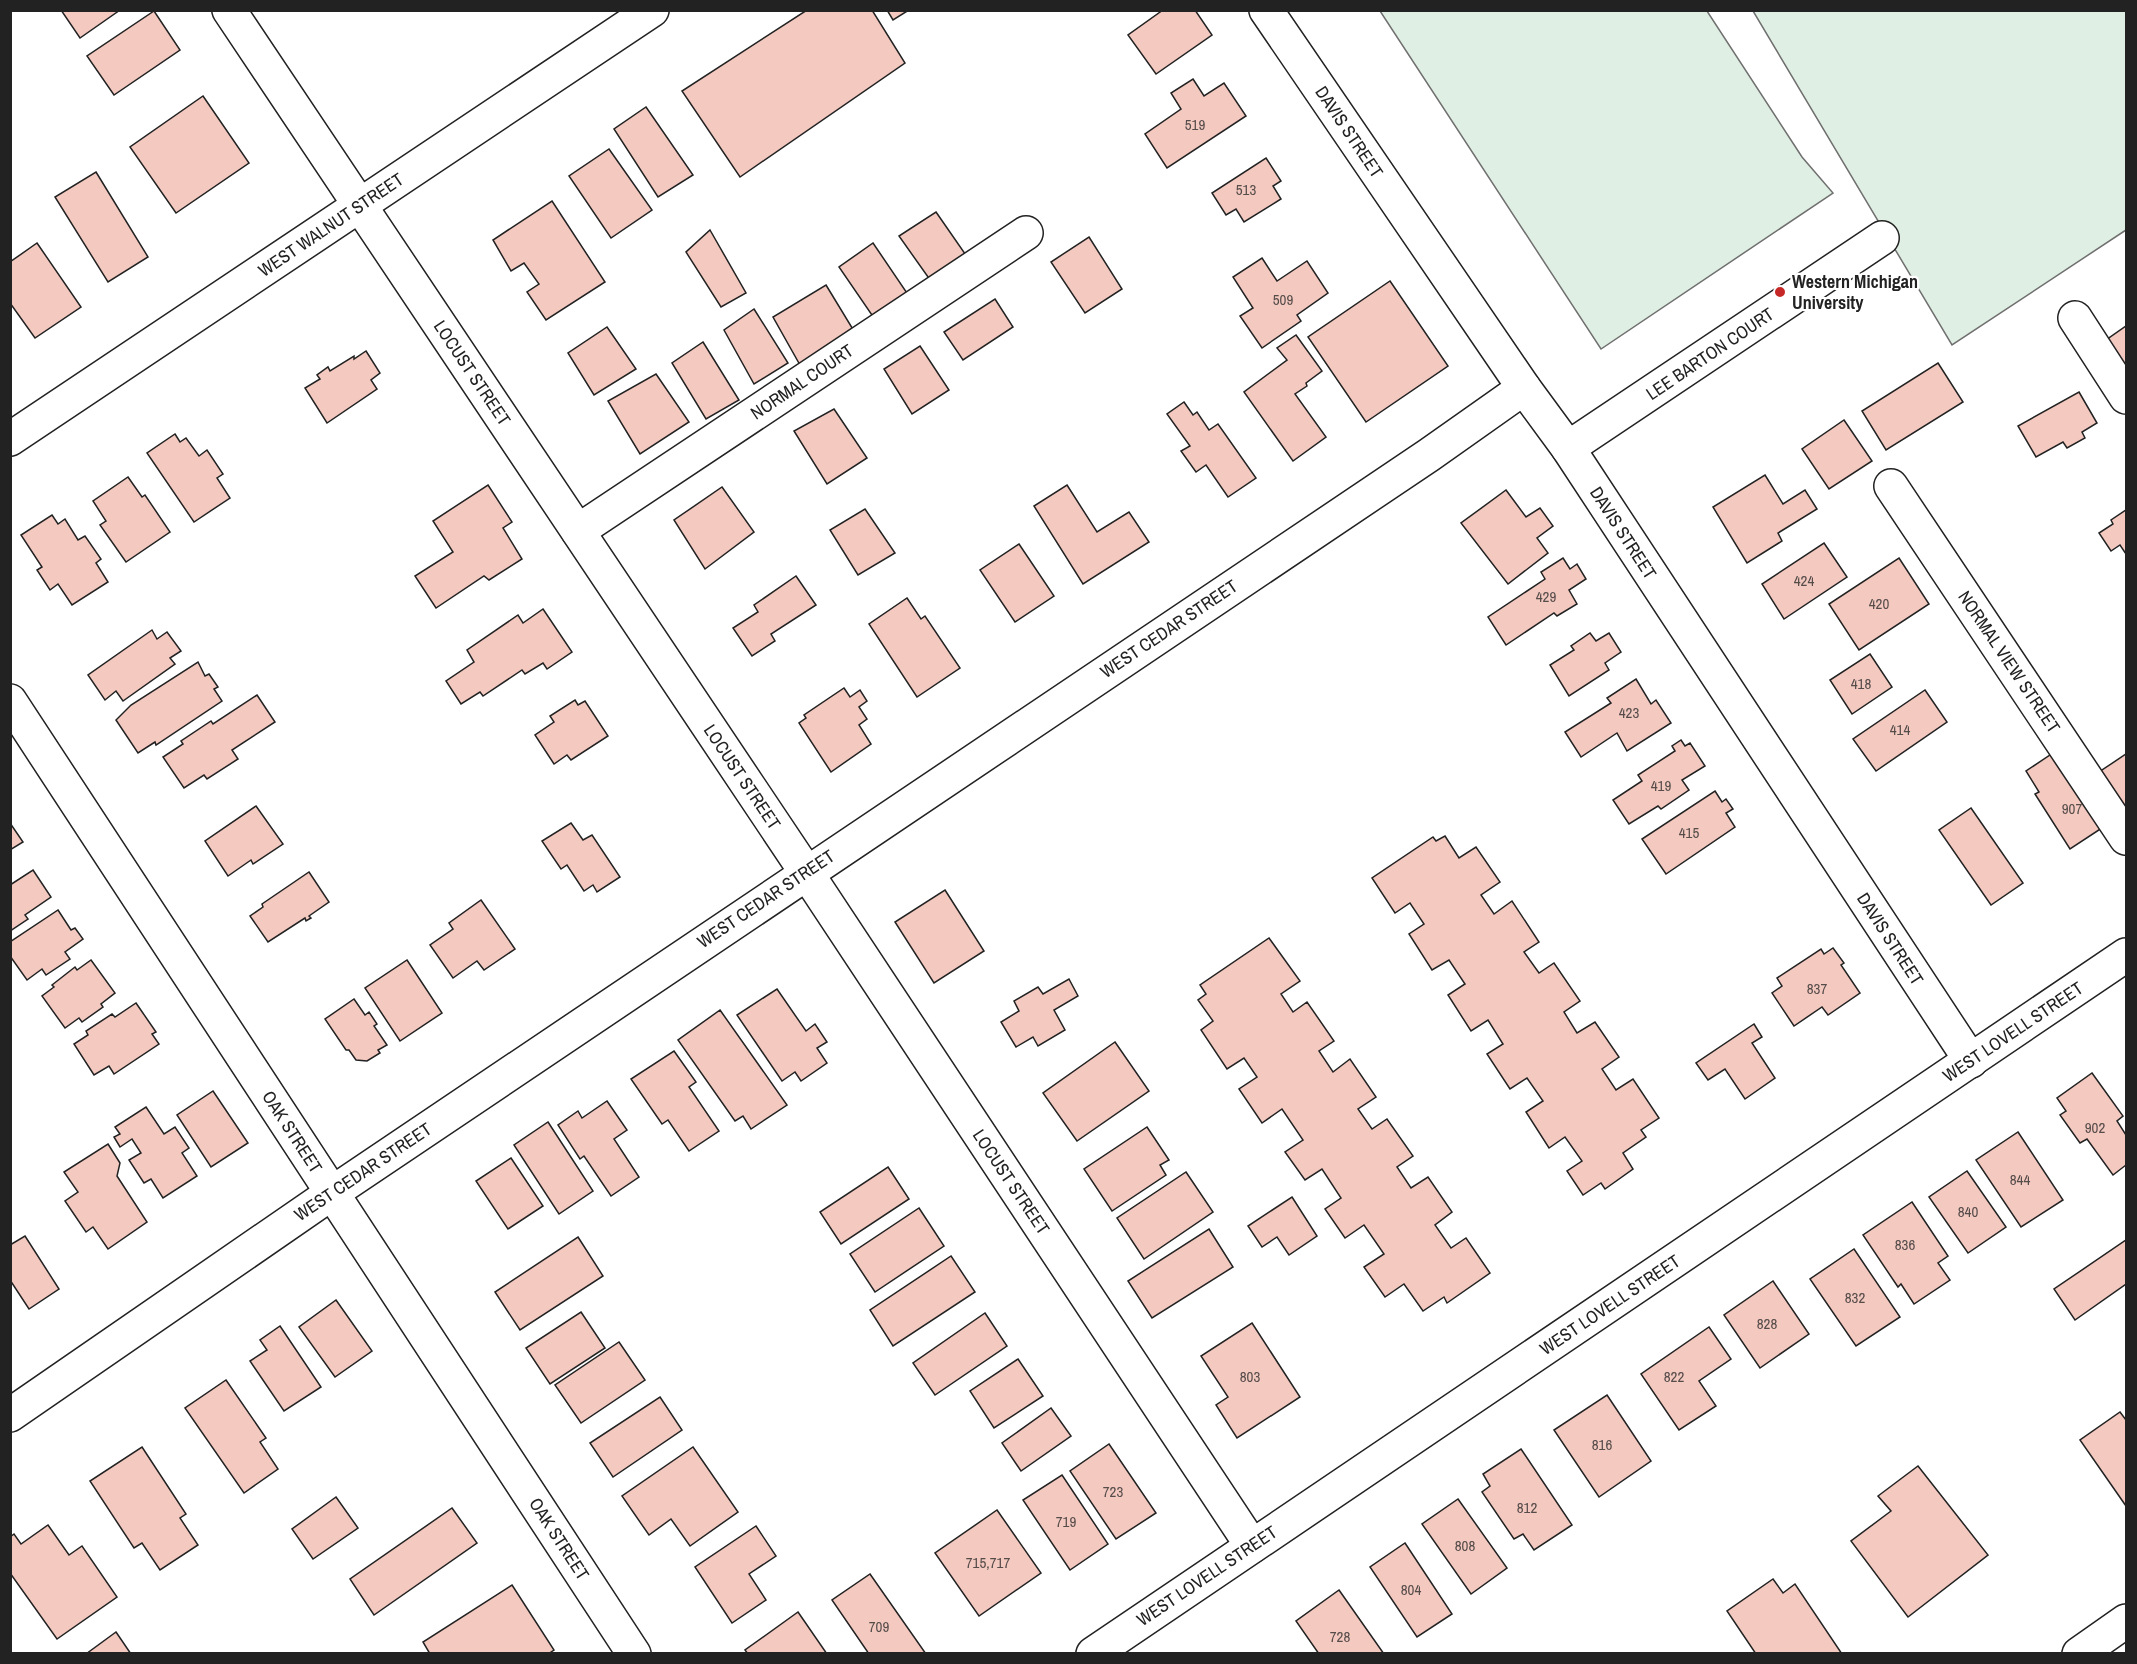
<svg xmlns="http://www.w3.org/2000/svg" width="2137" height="1664" viewBox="0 0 2137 1664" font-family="'Archivo Narrow',sans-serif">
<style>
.green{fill:#e0efe3;stroke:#6f6f6f;stroke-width:1.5}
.building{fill:#f3c9c0;stroke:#222;stroke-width:1.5}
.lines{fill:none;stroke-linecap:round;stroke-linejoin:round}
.minor-casing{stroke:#222;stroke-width:36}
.tertiary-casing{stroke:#222;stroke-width:36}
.minor{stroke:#fff;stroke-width:33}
.tertiary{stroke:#fff;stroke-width:33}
.poi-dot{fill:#c62828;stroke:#fff;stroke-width:2}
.labels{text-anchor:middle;stroke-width:4.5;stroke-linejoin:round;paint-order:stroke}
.number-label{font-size:15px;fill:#564c4a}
.street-label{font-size:18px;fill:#222;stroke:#fff}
.poi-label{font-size:18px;font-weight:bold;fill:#222;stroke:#fff;text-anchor:start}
</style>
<rect width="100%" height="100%" fill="#fff"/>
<g class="green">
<path d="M1380,11H1707L1802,157L1833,193L1601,349Z"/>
<path d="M1753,11H2126V230L1952,345Z"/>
</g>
<g class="building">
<path d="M61,10H120L80,38Z"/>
<path d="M807,10H872L905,63L740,177L682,91Z"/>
<path d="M887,10H909L893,20Z"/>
<path d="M1163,10H1195L1212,35L1156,74L1128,35Z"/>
<path d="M154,11L180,50L114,95L87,56Z"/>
<path d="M1193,79L1204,96L1224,83L1246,116L1167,168L1145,134L1181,109L1171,93Z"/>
<path d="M203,96L249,163L176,213L130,147Z"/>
<path d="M646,107L693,175L658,197L614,129Z"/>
<path d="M609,149L652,210L611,238L569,176Z"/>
<path d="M1266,158L1281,181L1273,186L1281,199L1244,222L1236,209L1226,215L1212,193Z"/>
<path d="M96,172L148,257L108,282L55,197Z"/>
<path d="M552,201L605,282L546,320L527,292L539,284L524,263L511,271L493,240Z"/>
<path d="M936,212L970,261L933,284L899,236Z"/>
<path d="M710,230L746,293L721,307L686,252Z"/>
<path d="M1089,237L1122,289L1085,313L1051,262Z"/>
<path d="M37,243L81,307L35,338L10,303V262Z"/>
<path d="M873,243L909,296L876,321L839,267Z"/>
<path d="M1262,258L1277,281L1307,261L1328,293L1297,315L1301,321L1262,348L1240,316L1253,308L1233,277Z"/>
<path d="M1390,281L1448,366L1366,422L1308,337Z"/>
<path d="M826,285L854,331L800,365L773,317Z"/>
<path d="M995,299L1013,327L963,360L944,332Z"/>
<path d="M754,309L788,363L754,384L724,330Z"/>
<path d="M2126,326V370L2106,340Z"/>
<path d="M607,327L636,369L594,395L568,353Z"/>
<path d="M1296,335L1322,371L1306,383L1307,386L1295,394L1326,437L1293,461L1244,392L1287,360L1277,348Z"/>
<path d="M703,342L739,400L706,419L672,363Z"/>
<path d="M920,346L949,390L912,414L884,369Z"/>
<path d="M366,351L380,373L371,380L377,389L327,423L305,388L320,379L317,375L328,367L330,371L354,356V359Z"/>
<path d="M1938,363L1963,402L1886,450L1862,411Z"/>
<path d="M656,374L689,422L640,454L608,401Z"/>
<path d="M2079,392L2097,423L2082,432L2085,438L2067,448L2063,442L2036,457L2018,426Z"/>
<path d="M1184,402L1193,415L1197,412L1209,430L1218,424L1256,478L1228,497L1206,465L1196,472L1181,451L1190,446L1167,414Z"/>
<path d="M834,409L867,458L827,484L794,431Z"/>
<path d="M1844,420L1872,461L1829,489L1802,449Z"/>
<path d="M175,434L180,442L186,438L199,456L207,450L223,474L217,478L230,498L194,522L147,453Z"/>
<path d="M1765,475L1783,504L1805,490L1817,509L1778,533L1782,541L1747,563L1713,507Z"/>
<path d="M128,477L142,497L145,495L170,532L126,562L100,525L106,521L93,501Z"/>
<path d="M488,485L512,522L503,528L522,559L489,580L484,576L436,608L415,576L453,552L433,521Z"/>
<path d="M1067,485L1097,532L1129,512L1149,542L1083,584L1034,506Z"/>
<path d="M722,487L754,532L705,569L674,520Z"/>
<path d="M1506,490L1526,517L1540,508L1553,526L1537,538L1548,553L1508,584L1461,523Z"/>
<path d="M865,509L895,553L858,575L830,530Z"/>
<path d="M2126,510V554L2120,545L2111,551L2099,533L2113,524L2111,520Z"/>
<path d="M52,515L58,524L65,519L78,540L85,536L101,559L96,563L108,582L72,605L58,584L50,590L37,570L42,567L21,535Z"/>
<path d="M1824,543L1847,577L1784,619L1762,584Z"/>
<path d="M1019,544L1054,596L1015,622L980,570Z"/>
<path d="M1563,558L1570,569L1577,564L1586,579L1569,590L1577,604L1557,616L1554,613L1506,645L1488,617L1545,579L1541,572Z"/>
<path d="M1899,558L1929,604L1859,650L1829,604Z"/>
<path d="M796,576L816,605L771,634L775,641L752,656L733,628L758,612L754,605Z"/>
<path d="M907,598L921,619L925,616L960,668L917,697L869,624Z"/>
<path d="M543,609L572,652L547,669L543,663L525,674L522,670L483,696L480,692L461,704L446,681L474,662L467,650L518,615L523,623Z"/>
<path d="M152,630L157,639L167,632L181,651L170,658L175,664L123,701L116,691L105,700L88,675Z"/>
<path d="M1590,633L1596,641L1609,633L1621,652L1605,663L1609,670L1569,696L1550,665L1574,650L1571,646Z"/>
<path d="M1870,654L1892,687L1852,714L1830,680Z"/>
<path d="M198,662L205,676L209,674L218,687L214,689L222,701L156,745L155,742L138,753L116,720L131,705Z"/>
<path d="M1636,679L1651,704L1656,700L1671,723L1627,751L1617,733L1581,757L1565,732L1611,703L1607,698Z"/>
<path d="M844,688L850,697L860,690L867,701L859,707L867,719L859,725L871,744L831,772L799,723L806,718L804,715Z"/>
<path d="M1925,690L1947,722L1876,771L1853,739Z"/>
<path d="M257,695L275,722L232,750L238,759L207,779L204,775L184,788L163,757L183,744L181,741L211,721L213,724Z"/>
<path d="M575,700L578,705L585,701L608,736L571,760L567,755L554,764L535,735L554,722L550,716Z"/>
<path d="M1681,740L1685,746L1690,743L1705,766L1682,780L1689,790L1661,809L1658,806L1629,824L1613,800L1642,781L1638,775L1675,751L1672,746Z"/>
<path d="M2053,753L2108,824L2070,849L2035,794L2039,792L2026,771Z"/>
<path d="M2126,754V815L2099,772Z"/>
<path d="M1715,791L1722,802L1726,799L1733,809L1726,813L1735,827L1666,874L1642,839Z"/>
<path d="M256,806L283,844L253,864L251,860L228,876L205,841Z"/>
<path d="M1971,808L2023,883L1991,905L1939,830Z"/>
<path d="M10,823L23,842L10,850Z"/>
<path d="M571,823L583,840L592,835L620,877L597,892L593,885L584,891L567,865L561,869L542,841Z"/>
<path d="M1445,836L1459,858L1476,847L1500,882L1481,895L1494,914L1512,901L1539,942L1524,952L1539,973L1554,963L1580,1001L1564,1012L1577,1033L1595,1022L1619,1057L1602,1069L1616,1090L1633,1079L1659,1118L1641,1130L1646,1137L1623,1153L1633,1169L1605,1189L1601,1183L1583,1195L1567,1171L1582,1161L1565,1137L1549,1148L1526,1112L1543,1101L1527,1078L1510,1089L1487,1054L1503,1044L1488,1020L1471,1031L1448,995L1465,984L1449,960L1432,970L1409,934L1424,924L1410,903L1395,913L1372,878L1433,837L1436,841Z"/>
<path d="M33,870L51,897L25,915L28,919L10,931V885Z"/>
<path d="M309,872L329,902L309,916L311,918L306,921L305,918L268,942L250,916L263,907L262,904Z"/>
<path d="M945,890L984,951L934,983L895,922Z"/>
<path d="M481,900L515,949L484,970L477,961L453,978L430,945L453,929L449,923Z"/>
<path d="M58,910L71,930L75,928L83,939L65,952L70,959L46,975L42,969L27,980L10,956V942Z"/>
<path d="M1269,938L1300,981L1281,994L1293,1012L1307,1002L1334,1041L1319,1051L1333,1072L1350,1059L1376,1097L1358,1109L1372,1129L1387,1119L1413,1156L1397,1167L1411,1188L1428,1177L1452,1212L1435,1225L1451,1248L1466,1238L1490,1273L1447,1303L1444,1297L1423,1311L1404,1284L1385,1297L1364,1267L1384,1254L1364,1225L1345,1238L1325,1209L1341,1198L1322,1169L1305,1180L1285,1152L1303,1140L1282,1109L1262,1123L1239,1089L1257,1077L1244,1058L1227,1069L1201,1030L1213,1021L1198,1000L1206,994L1200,985Z"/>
<path d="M1833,948L1844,963L1841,965L1860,993L1828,1015L1822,1007L1794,1026L1772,993L1782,986L1777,978L1821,949L1824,954Z"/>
<path d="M91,960L115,993L101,1004L103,1007L82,1022L79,1018L65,1028L42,996L54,987L52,985L75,967L77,970Z"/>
<path d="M407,960L442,1013L400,1041L365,988Z"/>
<path d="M1069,979L1078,996L1054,1010L1065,1030L1038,1046L1033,1037L1016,1047L1001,1022L1019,1011L1014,1001L1038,987L1043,994Z"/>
<path d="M777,989L806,1031L815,1024L827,1042L817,1048L827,1063L801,1081L795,1072L782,1081L737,1015Z"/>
<path d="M354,999L365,1015L369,1012L377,1024L374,1026L387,1045L378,1050L380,1053L367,1061L356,1060L349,1050H346L325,1019Z"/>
<path d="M136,1003L156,1032L152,1034L159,1044L114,1074L109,1066L94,1075L74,1044L88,1035L86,1031L112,1014L115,1017Z"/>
<path d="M720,1010L787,1105L751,1129L743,1116L735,1121L678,1040Z"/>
<path d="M1754,1024L1762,1037L1752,1043L1775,1078L1745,1099L1725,1069L1708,1080L1696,1063Z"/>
<path d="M1115,1042L1149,1091L1077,1141L1043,1093Z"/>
<path d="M674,1051L696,1082L689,1087L719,1131L689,1151L668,1120L662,1124L631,1079Z"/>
<path d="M2092,1073L2123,1116L2117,1121L2126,1135V1165L2113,1175L2087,1139L2080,1143L2060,1115L2066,1111L2057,1098Z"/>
<path d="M213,1091L248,1143L211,1167L177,1115Z"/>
<path d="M607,1101L627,1130L614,1139L639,1177L611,1196L584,1156L580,1159L558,1125L578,1111L582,1118Z"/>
<path d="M146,1107L164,1134L175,1127L189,1148L182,1153L197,1176L163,1198L151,1179L144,1183L129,1160L141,1153L132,1139L120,1147L114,1137L120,1134L115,1127Z"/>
<path d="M548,1122L593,1191L559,1214L514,1145Z"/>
<path d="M1147,1127L1169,1160L1160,1165L1166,1175L1112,1211L1084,1169Z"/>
<path d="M2018,1132L2063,1200L2021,1227L1976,1160Z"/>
<path d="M108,1144L120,1163L117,1176L147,1222L108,1249L93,1227L86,1232L65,1201L78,1192L64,1172Z"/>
<path d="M511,1158L543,1206L508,1229L476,1181Z"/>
<path d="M888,1167L909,1199L841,1244L820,1212Z"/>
<path d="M1967,1171L2006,1227L1968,1253L1929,1197Z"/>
<path d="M1186,1172L1213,1212L1144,1259L1117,1218Z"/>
<path d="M1292,1197L1317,1236L1289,1255L1277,1237L1262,1247L1248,1226Z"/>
<path d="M1912,1202L1948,1256L1938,1263L1950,1280L1914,1304L1901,1284L1898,1287L1863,1235Z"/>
<path d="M919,1208L944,1246L875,1292L850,1254Z"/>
<path d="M1209,1229L1233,1267L1152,1318L1128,1281Z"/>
<path d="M25,1236L59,1289L29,1309L10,1280V1245Z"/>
<path d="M578,1237L603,1276L520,1330L495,1292Z"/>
<path d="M2126,1240V1284L2075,1320L2054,1289Z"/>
<path d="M1854,1249L1900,1317L1856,1346L1810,1279Z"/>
<path d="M951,1256L975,1292L893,1346L870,1310Z"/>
<path d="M1773,1281L1809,1334L1760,1368L1724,1315Z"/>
<path d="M336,1300L372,1351L335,1377L299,1327Z"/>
<path d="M581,1312L605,1348L550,1384L526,1348Z"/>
<path d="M985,1313L1007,1346L935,1395L913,1363Z"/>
<path d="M1252,1323L1300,1397L1237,1438L1216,1405L1228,1397L1201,1356Z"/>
<path d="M280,1326L321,1387L284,1411L250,1361L267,1350L260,1340Z"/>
<path d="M1709,1327L1731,1359L1699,1381L1716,1406L1679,1430L1641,1374Z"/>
<path d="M619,1342L645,1380L581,1423L555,1385Z"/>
<path d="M1018,1359L1043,1396L994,1428L970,1391Z"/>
<path d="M226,1380L266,1438L260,1442L278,1469L244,1493L185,1408Z"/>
<path d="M1607,1395L1651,1461L1599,1497L1554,1430Z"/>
<path d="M660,1397L682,1430L613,1477L590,1443Z"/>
<path d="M1051,1408L1071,1436L1021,1471L1002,1443Z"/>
<path d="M2120,1412L2126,1420V1506L2080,1440Z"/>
<path d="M1109,1444L1156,1513L1116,1539L1070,1471Z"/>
<path d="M142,1447L186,1514L180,1518L198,1545L160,1570L142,1543L134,1548L90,1481Z"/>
<path d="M693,1447L738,1512L690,1546L671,1519L649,1535L622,1496Z"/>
<path d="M1521,1449L1572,1525L1534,1550L1523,1534L1514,1539L1482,1492L1490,1486L1483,1474Z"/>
<path d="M1918,1466L1988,1555L1908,1617L1851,1541L1891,1511L1878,1496Z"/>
<path d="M1062,1475L1108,1544L1070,1570L1023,1500Z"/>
<path d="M336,1497L358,1528L313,1559L292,1529Z"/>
<path d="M1458,1499L1507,1568L1471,1594L1422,1524Z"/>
<path d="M452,1508L477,1543L374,1615L350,1579Z"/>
<path d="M997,1510L1041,1573L979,1616L935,1553Z"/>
<path d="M48,1525L69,1555L82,1546L117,1597L57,1639L10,1573V1537L14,1534L21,1544Z"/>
<path d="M756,1526L776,1556L749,1574L766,1600L732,1623L695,1567Z"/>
<path d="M1405,1543L1452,1614L1417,1637L1370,1567Z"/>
<path d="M870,1574L926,1654H869L832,1600Z"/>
<path d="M1773,1579L1783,1593L1795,1584L1842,1654H1756L1727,1611Z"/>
<path d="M512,1585L554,1650L548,1654H430L423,1642Z"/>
<path d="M1339,1590L1384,1654H1319L1296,1621Z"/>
<path d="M798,1612L827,1654H748L745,1650Z"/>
<path d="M116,1632L131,1654H86Z"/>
</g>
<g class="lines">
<defs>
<g id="minor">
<path d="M229,10L806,872L1252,1546"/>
<path d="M1266,10L1524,388L1568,448L1971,1061"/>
<path d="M2075,318L2126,397"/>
<path d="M10,439L652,10"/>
<path d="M1568,448L1882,238"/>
<path d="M1891,486L2126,838"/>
<path d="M578,531L1026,233"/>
<path d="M10,701L634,1654"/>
<path d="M10,1415L332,1193L1429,455L1524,388"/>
<path d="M2079,1654L2126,1621"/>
</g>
<path id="tertiary" d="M1093,1654L2126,955"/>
</defs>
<use href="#minor" class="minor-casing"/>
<use href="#tertiary" class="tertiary-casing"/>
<use href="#minor" class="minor"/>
<use href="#tertiary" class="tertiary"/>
</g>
<circle class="poi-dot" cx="1780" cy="292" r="6"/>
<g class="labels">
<g class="number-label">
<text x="1195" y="130">519</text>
<text x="1246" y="195">513</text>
<text x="1283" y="305">509</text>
<text x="1804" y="586">424</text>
<text x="1546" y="602">429</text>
<text x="1879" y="609">420</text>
<text x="1861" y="689">418</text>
<text x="1629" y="718">423</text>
<text x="1900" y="735">414</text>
<text x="1661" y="791">419</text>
<text x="2072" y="814">907</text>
<text x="1689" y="838">415</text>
<text x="1817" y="994">837</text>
<text x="2095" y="1133">902</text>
<text x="2020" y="1185">844</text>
<text x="1968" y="1217">840</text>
<text x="1905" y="1250">836</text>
<text x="1855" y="1303">832</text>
<text x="1767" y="1329">828</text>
<text x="1250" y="1382">803</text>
<text x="1674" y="1382">822</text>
<text x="1602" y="1450">816</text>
<text x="1113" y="1497">723</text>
<text x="1527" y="1513">812</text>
<text x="1066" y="1527">719</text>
<text x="1465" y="1551">808</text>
<text x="988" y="1568">715,717</text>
<text x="1411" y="1595">804</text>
<text x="879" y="1632">709</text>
<text x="1340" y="1642">728</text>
</g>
<g class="street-label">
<text transform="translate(1349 132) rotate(56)" y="6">DAVIS STREET</text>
<text transform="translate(331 225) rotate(-34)" y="6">WEST WALNUT STREET</text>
<text transform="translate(1710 354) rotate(-34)" y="6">LEE BARTON COURT</text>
<text transform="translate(472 373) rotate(56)" y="6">LOCUST STREET</text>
<text transform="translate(802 382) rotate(-34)" y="6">NORMAL COURT</text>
<text transform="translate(1623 533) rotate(57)" y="6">DAVIS STREET</text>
<text transform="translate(1169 629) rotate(-34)" y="6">WEST CEDAR STREET</text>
<text transform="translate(2009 662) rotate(56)" y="6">NORMAL VIEW STREET</text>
<text transform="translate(742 777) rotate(56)" y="6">LOCUST STREET</text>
<text transform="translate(766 899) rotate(-34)" y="6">WEST CEDAR STREET</text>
<text transform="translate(1890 939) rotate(57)" y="6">DAVIS STREET</text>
<text transform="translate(2013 1032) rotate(-34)" y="6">WEST LOVELL STREET</text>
<text transform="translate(292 1132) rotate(57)" y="6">OAK STREET</text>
<text transform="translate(363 1172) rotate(-34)" y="6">WEST CEDAR STREET</text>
<text transform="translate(1011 1182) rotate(56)" y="6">LOCUST STREET</text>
<text transform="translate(1610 1305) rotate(-34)" y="6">WEST LOVELL STREET</text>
<text transform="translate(559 1539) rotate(57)" y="6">OAK STREET</text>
<text transform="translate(1207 1576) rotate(-34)" y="6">WEST LOVELL STREET</text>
</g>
<g class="poi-label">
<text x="1792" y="288">Western Michigan<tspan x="1792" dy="21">University</tspan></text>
</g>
</g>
<rect width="2137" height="1664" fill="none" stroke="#222222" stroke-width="24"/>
</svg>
